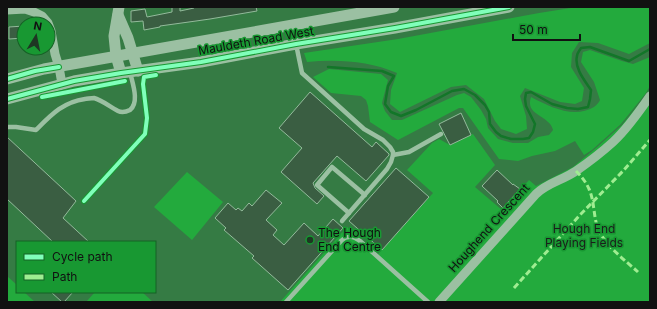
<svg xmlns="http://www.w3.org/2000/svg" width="657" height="309" viewBox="0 0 657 309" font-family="Inter,sans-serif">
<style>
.green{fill:#23aa3d}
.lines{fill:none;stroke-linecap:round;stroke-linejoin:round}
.stream{stroke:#127628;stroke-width:2.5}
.building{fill:#3a5e42;stroke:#93ba9b}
.service{stroke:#9bc0a2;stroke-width:4.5}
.minor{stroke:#9bc0a2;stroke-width:9}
.tertiary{stroke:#9bc0a2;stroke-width:11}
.quiet{stroke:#9fed91;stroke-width:3;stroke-dasharray:6 3;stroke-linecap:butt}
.cycleway-casing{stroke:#189832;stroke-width:6}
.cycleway{stroke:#80ffba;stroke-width:4}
.poi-dot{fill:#1e3623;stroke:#189832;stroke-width:1.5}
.labels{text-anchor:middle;stroke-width:3;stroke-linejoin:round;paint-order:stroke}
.street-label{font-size:12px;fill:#111;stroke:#189832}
.park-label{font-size:12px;fill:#1b1d1b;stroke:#189832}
.poi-label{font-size:12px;fill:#111;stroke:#189832;text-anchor:start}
</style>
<rect width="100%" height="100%" fill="#357b44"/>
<g class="green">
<path d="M577,7H650V43L629,54L598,43L579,42L572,53L571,67L584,88L582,101L575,104L560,102L525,88L520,96L526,116L527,129L516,134L501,129L495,121L484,99L466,85L451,87L400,112L390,104L391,90L397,73C369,61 338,59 307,62L304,53L398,39L539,13Z"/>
<path d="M590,50L622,61L633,64L650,57V86L646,93L621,124L592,150L584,155L575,141L555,151L532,156L518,161L509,160L499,159L463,108H459L398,140L370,122L368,106L366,100L361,96L331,93L313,77L329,69L381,74L388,80L382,103L385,111L392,120H402L457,95L464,93L471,97L481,110L486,119L488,128L498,139L513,143H528L538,137L549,135L553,130C552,127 551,124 548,122C540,114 526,112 531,97C550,107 574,119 594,107C597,105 599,102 600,100L594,82L581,62L583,52Z"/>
<path d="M650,89V302H280L347,227L378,254L433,193L407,170L432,143L439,139L450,145L473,134L495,165L475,187L502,210L529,180L536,186L573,167L596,148L622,125L647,94Z"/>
<path d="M187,172L223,202L192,240L154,207Z"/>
<path d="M7,276L17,285V292H24L35,302H7Z"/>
<path d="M95,292H142L153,302H86Z"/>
</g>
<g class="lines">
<path class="stream" d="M328,67L382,71L394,76L388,86L385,104L391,112L401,116L416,110L452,91L464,89L475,95L485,105L489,112L490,124L496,132L501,136L511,139H523L529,138L533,132L535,124L526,106L525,99L526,93L531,92L552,104L567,108L578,109L588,107L590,99L591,90C585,81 574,68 577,56C577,53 580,50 581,48L590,47L629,61L650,49"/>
</g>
<g class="building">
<path d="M172,7H180V11L194,8V7H256L257,11L210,19L196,21L160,26V27L144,30L143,21L131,22V11L145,9L147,17L172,12Z"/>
<path d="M24,26V38L9,39V27Z"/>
<path d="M310,92L372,147L376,142L389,154V155L366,181L337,156L313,183L315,188L324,196L317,204L281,172L302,148L279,128Z"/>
<path d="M461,113L471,135L450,145L439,124Z"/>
<path d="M7,137L76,201L63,218L89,242H53L7,199Z"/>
<path d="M396,168L429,197L382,250L349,221Z"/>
<path d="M497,170L513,185V184L520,189L503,208L497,202L498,201L482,186Z"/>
<path d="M266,190L282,203L266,220L277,230L273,235L284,245L304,223L318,236L333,219L343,228L288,290L252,258L254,256L224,230L226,228L215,218L228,203L236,210L238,208L242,211L249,203L252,206Z"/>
<path d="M51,292H73L64,302H62Z"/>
</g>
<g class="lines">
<g class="service">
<path d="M296,44L302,73L364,129L383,140L390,147L393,152V155L391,162L387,169L342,221"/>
<path d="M7,127H16L36,130C51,115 63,102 85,99C87,99 91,98 94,98C102,100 110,107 118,111C122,113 126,112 130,110C140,102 132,82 130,72"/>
<path d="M393,155L409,152L441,134"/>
<path d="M349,213L317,185L332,167L365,195"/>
<path d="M286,302L341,241C347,235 353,236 360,241L428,302"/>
</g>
<g class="minor">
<path d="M7,10L25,9L34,12L42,16L48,23L51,31L55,54L59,67L62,84"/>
<path d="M439,302L536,194C547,183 563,180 576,171C589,162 602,152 613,142C627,129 639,112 650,96"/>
</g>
<g class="tertiary">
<path d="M119,7L114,36L116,56L121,73"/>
<path d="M118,15L128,38L138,71"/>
<path d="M7,79L44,69L95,60L394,7"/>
<path d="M7,99L74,81L121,73L201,62L296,44L395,28L509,7"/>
</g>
<g class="quiet">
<path d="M576,171C581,176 586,182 589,189C595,202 593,218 599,231C607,247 626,261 638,272"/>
<path d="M514,288L579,216L623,171L650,140"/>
</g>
<defs>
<g id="cycleway">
<path d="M7,79L35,71L59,67"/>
<path d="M42,97L125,81"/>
<path d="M7,99L74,81L121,73L201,62L296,44L395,28L509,7"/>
<path d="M84,201L145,134L147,118L143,84L144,77L156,75"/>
</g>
</defs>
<use href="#cycleway" class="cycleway-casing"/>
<use href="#cycleway" class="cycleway"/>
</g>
<circle class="poi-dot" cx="310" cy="240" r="4"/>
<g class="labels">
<g class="street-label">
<text transform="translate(256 41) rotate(-10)" y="4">Mauldeth Road West</text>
<text transform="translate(489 228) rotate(-48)" y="4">Houghend Crescent</text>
</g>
<g class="park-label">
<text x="584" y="233">Hough End<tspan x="584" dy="14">Playing Fields</tspan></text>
</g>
<g class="poi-label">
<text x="318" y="237">The Hough<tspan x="318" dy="14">End Centre</tspan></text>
</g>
</g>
<rect width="657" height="309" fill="none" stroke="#111111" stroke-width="16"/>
<rect x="16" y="241" width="140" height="52" fill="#189832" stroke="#156225"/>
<rect x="24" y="254" width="20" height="6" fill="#80ffba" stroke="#156225"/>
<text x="52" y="261" font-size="12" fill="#111111">Cycle path</text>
<rect x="24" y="274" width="20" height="6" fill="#9fed91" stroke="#156225"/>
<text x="52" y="281" font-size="12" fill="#111111">Path</text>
<g transform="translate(36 36) rotate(10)"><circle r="19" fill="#189832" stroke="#156225"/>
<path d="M0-3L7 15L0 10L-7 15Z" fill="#1e3623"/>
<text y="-6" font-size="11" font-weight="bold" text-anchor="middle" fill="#111111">N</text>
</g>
<path d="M513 34v6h67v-6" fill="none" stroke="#111111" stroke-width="2"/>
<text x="519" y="34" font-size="12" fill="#111111" stroke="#189832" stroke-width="3" paint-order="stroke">50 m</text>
</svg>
